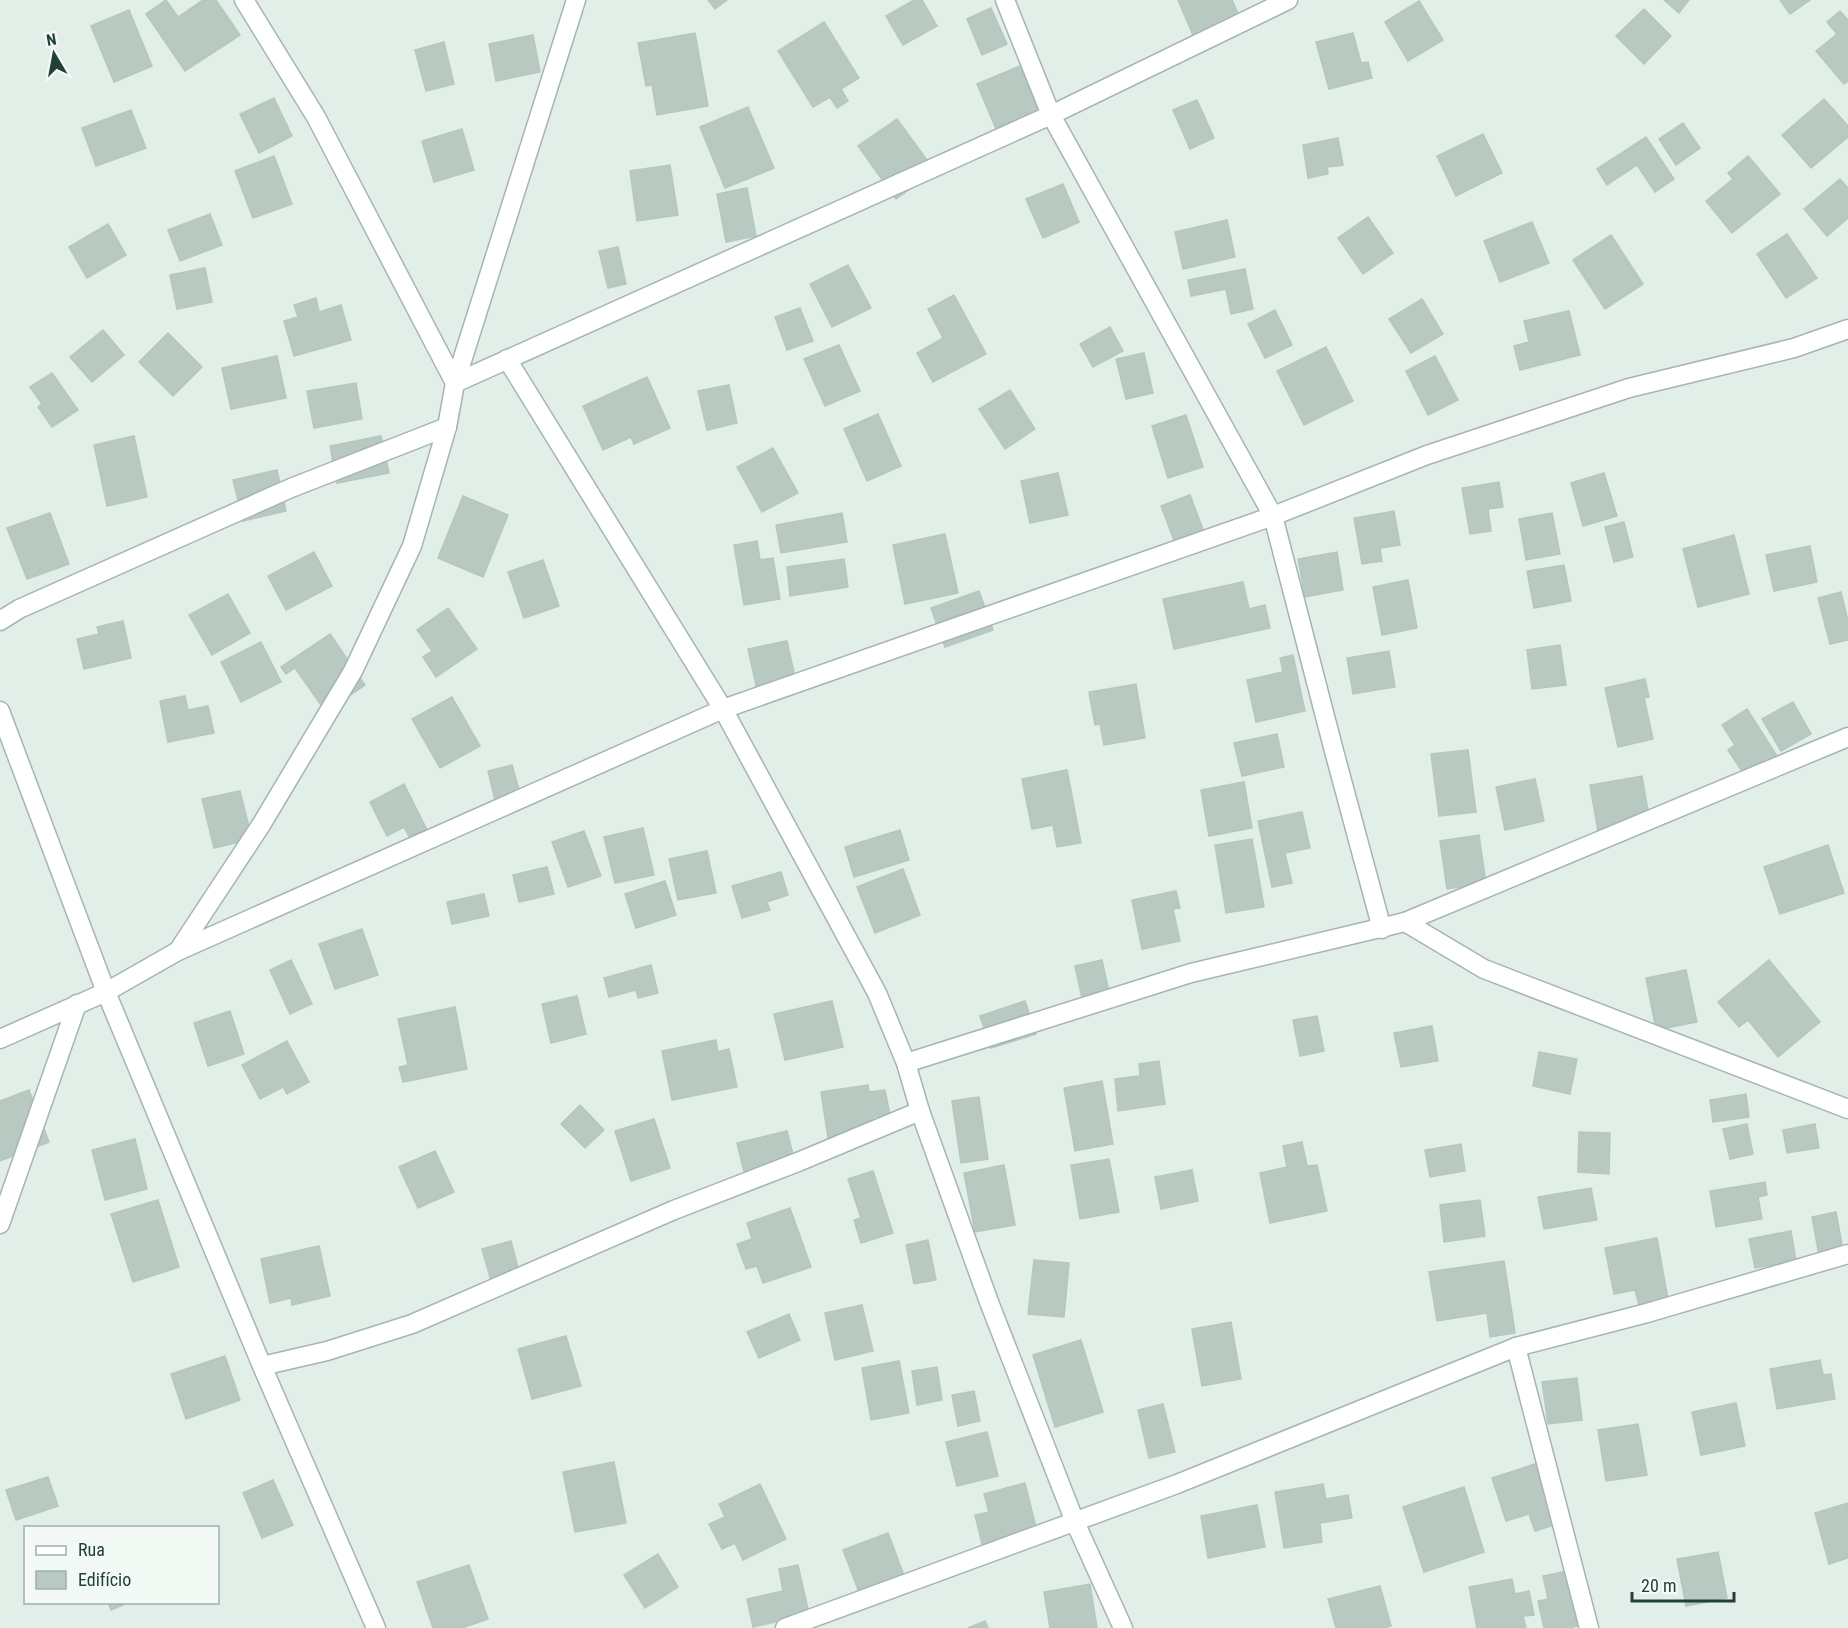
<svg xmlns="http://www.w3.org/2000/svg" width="1848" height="1628" viewBox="0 0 1848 1628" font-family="'Roboto Condensed',sans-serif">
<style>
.building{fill:#b7c9c1;stroke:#b4c8bf;stroke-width:1.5}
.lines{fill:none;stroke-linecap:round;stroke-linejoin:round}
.minor-casing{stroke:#a4b6af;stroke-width:21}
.minor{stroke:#fff;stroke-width:18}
</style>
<rect width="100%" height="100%" fill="#e2eee8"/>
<g class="building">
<path d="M166,0L178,17L203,0H216L240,35L185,71L146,14Z"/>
<path d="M708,0H727L715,9Z"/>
<path d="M914,0H922L937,26L903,45L886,16Z"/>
<path d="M1178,0H1232L1242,22L1196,42Z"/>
<path d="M1664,0H1689L1679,13Z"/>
<path d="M1780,0H1810L1790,14Z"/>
<path d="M1419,1L1443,40L1408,61L1385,22Z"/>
<path d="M991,8L1007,44L982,55L967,19Z"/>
<path d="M1644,9L1671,36L1644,64L1616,36Z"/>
<path d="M129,10L152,66L114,82L91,26Z"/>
<path d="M1840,11L1848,20V81L1844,84L1816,51L1837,34L1827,22Z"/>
<path d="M824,22L859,78L841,89L848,101L837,108L830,97L813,107L778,51Z"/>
<path d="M695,33L708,106L657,115L652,85L646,86L638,43Z"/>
<path d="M1353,33L1361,63L1368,62L1372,78L1329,89L1316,42Z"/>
<path d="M533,35L540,72L496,81L489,44Z"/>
<path d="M444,42L454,84L426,91L415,50Z"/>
<path d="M1020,66L1039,111L996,129L977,84Z"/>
<path d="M274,98L292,136L259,153L240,114Z"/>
<path d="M1824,99L1848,126V137L1811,168L1782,135Z"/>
<path d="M1197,100L1214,138L1190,149L1173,110Z"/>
<path d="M748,107L774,168L725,188L700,127Z"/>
<path d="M131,110L146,148L96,166L82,128Z"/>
<path d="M897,119L935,171L896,199L858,146Z"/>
<path d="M1683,123L1700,148L1676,165L1659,139Z"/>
<path d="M462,129L474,170L434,182L422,141Z"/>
<path d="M1483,134L1502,173L1456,196L1437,156Z"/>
<path d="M1646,137L1674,179L1655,192L1637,165L1607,185L1597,169Z"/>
<path d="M1338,138L1343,165L1327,167L1328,174L1308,178L1303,145Z"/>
<path d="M274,156L292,204L253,218L235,171Z"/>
<path d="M1748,156L1780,194L1732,233L1706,201L1733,179L1728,173Z"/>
<path d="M670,165L678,215L637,221L630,171Z"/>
<path d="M1840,179L1848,188V218L1827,236L1804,209Z"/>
<path d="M1063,184L1079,222L1043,238L1026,199Z"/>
<path d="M747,188L756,236L726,242L717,194Z"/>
<path d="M210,214L222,245L180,261L168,230Z"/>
<path d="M1368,217L1393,253L1363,274L1338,238Z"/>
<path d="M1227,220L1235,257L1183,269L1175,232Z"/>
<path d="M1532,222L1549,263L1500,282L1484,241Z"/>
<path d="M108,224L126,255L87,278L69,247Z"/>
<path d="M1787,234L1817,278L1786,298L1757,254Z"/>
<path d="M1611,235L1643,284L1605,309L1573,260Z"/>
<path d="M618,247L626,284L608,288L599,251Z"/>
<path d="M848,265L871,308L832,327L810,284Z"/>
<path d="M205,268L212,302L177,309L170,275Z"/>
<path d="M1245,269L1253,309L1231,314L1226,289L1191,296L1188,280Z"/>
<path d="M954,295L986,354L933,382L917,353L943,338L928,309Z"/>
<path d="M316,298L319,312L341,305L351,340L294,356L284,321L298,317L294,305Z"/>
<path d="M1422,299L1443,334L1411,353L1389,319Z"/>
<path d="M800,308L813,341L787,350L775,317Z"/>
<path d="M1275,310L1292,345L1265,358L1248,324Z"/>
<path d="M1569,311L1580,355L1520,370L1514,346L1529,342L1524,321Z"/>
<path d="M1110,327L1123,351L1093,367L1080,344Z"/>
<path d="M103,330L124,355L92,382L70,357Z"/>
<path d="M168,333L202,367L173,396L139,362Z"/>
<path d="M839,345L860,391L825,406L804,359Z"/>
<path d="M1326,347L1353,401L1304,425L1277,371Z"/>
<path d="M1144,353L1153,393L1126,399L1116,359Z"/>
<path d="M277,356L286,398L231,409L222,368Z"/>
<path d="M1435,356L1458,400L1428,415L1406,371Z"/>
<path d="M52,373L78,410L52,427L38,407L42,404L30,387Z"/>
<path d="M647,377L670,428L634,444L631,437L603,450L583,406Z"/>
<path d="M356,383L362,419L314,428L307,391Z"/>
<path d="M729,385L737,423L707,430L698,391Z"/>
<path d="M1010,390L1035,429L1005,449L979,409Z"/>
<path d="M878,414L901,466L867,481L844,429Z"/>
<path d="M1186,415L1203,467L1168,478L1152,426Z"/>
<path d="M134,436L147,497L107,506L94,445Z"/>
<path d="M381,436L389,473L337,483L330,446Z"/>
<path d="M773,448L798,493L762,512L737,467Z"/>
<path d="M277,470L286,511L243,521L233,480Z"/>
<path d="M1058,473L1068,515L1030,523L1021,481Z"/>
<path d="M1604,473L1617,516L1583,526L1571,483Z"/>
<path d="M1499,482L1503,507L1488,509L1491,531L1470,534L1462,488Z"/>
<path d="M1190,495L1207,540L1178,551L1161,506Z"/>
<path d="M463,496L508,515L483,577L438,558Z"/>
<path d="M1394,511L1400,545L1380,548L1382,561L1362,564L1354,518Z"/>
<path d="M50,513L69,564L27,579L7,528Z"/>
<path d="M842,513L847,542L781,553L776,525Z"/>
<path d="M1552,513L1560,554L1526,560L1519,519Z"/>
<path d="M1624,522L1633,557L1614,562L1605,527Z"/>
<path d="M945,534L958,593L905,604L893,545Z"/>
<path d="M1734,535L1749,594L1698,607L1683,549Z"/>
<path d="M757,541L760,560L773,558L780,599L744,605L734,545Z"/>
<path d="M1810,546L1817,582L1774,591L1766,555Z"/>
<path d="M314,552L332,586L286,610L268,576Z"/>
<path d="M1337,552L1343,590L1305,597L1298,559Z"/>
<path d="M844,559L848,587L790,596L787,567Z"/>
<path d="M543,560L559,606L524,618L508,572Z"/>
<path d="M1564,565L1571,601L1534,608L1527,571Z"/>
<path d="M1408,580L1417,628L1382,635L1373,587Z"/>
<path d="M1243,582L1249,609L1265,605L1270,628L1174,649L1163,599Z"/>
<path d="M979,591L993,630L945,647L931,608Z"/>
<path d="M1841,592L1848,621V640L1830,644L1818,598Z"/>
<path d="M228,594L250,633L212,655L189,615Z"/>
<path d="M448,608L477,649L436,677L423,657L432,651L417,630Z"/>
<path d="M123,621L131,658L84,669L77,639L99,634L97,627Z"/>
<path d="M330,634L365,685L326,712L295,668L286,674L281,667Z"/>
<path d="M787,641L797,686L758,694L748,649Z"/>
<path d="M261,642L281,682L241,702L221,662Z"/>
<path d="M1560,645L1566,685L1532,689L1527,650Z"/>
<path d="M1389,651L1395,687L1353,694L1347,658Z"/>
<path d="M1293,655L1305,711L1256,722L1247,680L1283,672L1280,658Z"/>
<path d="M1645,679L1649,697L1644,698L1653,739L1618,747L1605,688Z"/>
<path d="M1136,684L1145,738L1104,745L1100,724L1095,725L1089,692Z"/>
<path d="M185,696L188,710L208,706L214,733L168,742L160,701Z"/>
<path d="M452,697L480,746L440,768L412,719Z"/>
<path d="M1793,702L1811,734L1781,751L1762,719Z"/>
<path d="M1747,709L1779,759L1747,779L1728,750L1735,745L1722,725Z"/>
<path d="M1277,734L1284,767L1242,776L1234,743Z"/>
<path d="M1468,750L1476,812L1439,816L1431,754Z"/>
<path d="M512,765L520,793L495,800L488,771Z"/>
<path d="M1067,770L1081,843L1057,847L1053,825L1032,829L1022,779Z"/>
<path d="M1642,776L1651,829L1599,838L1590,785Z"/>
<path d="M1535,779L1544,821L1505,830L1496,787Z"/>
<path d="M1244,782L1252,828L1209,836L1201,790Z"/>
<path d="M404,784L430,836L413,844L404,827L387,836L370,802Z"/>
<path d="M240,791L252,839L214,848L202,799Z"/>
<path d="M1302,812L1310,848L1285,853L1292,883L1272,887L1258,821Z"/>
<path d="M643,828L654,875L615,883L604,837Z"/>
<path d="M900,830L909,860L854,877L845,847Z"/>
<path d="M584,831L601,876L568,887L552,842Z"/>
<path d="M1479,835L1486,883L1447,889L1440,841Z"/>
<path d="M1252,839L1264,907L1226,913L1215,845Z"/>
<path d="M1828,845L1844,893L1780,914L1764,867Z"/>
<path d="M707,851L716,893L678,900L669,859Z"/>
<path d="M547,867L554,894L519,902L513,875Z"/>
<path d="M903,869L920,915L875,933L857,887Z"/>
<path d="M781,872L788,895L767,902L770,910L742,918L732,886Z"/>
<path d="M665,881L676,915L636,928L625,894Z"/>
<path d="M1176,891L1180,908L1173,909L1180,941L1142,949L1132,900Z"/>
<path d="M484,894L489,916L452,924L447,902Z"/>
<path d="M362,929L378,975L335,989L319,944Z"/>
<path d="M291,960L312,1004L290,1014L270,970Z"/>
<path d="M1102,960L1111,1001L1084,1007L1075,966Z"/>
<path d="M1769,960L1820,1022L1778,1057L1748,1020L1739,1027L1718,1002Z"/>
<path d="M651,965L658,993L638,998L636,990L609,997L604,978Z"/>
<path d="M1686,970L1697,1022L1656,1030L1646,978Z"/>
<path d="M577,996L586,1034L551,1043L542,1004Z"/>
<path d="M832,1001L843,1047L785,1060L774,1014Z"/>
<path d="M1025,1001L1036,1034L991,1048L980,1016Z"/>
<path d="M455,1007L467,1069L403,1082L399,1067L408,1065L398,1019Z"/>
<path d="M230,1011L244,1054L208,1066L194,1023Z"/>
<path d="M1317,1016L1324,1051L1300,1056L1293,1020Z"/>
<path d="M1432,1026L1438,1061L1401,1067L1394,1033Z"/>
<path d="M716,1040L718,1052L729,1049L737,1087L672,1100L662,1051Z"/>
<path d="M287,1041L309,1082L287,1094L283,1087L260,1099L242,1065Z"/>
<path d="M1539,1052L1577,1059L1570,1094L1533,1086Z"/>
<path d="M1159,1061L1165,1104L1118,1111L1115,1079L1140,1076L1139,1064Z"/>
<path d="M1102,1081L1113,1144L1075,1151L1064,1088Z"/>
<path d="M868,1085L869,1092L885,1090L890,1115L873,1117L875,1131L828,1138L821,1092Z"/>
<path d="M29,1090L49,1142L0,1161V1101Z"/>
<path d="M1746,1094L1749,1117L1713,1122L1710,1100Z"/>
<path d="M979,1097L988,1159L961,1163L952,1101Z"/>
<path d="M580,1105L604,1130L585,1148L561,1124Z"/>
<path d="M654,1119L670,1168L631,1181L615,1131Z"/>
<path d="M1747,1124L1753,1154L1730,1159L1723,1129Z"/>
<path d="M1815,1124L1819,1148L1787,1153L1783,1130Z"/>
<path d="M787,1131L796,1166L747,1184L737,1143Z"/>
<path d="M1579,1132L1610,1133L1609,1174L1578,1172Z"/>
<path d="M135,1139L147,1189L105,1200L92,1150Z"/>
<path d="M1302,1142L1307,1166L1317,1165L1327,1211L1270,1223L1260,1173L1287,1167L1283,1146Z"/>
<path d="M1461,1144L1465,1171L1430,1177L1425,1150Z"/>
<path d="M435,1151L454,1192L418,1208L399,1167Z"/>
<path d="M1109,1159L1119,1212L1080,1219L1071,1165Z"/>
<path d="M1004,1165L1015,1225L975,1232L964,1173Z"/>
<path d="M1192,1170L1198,1201L1161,1209L1155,1177Z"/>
<path d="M873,1171L893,1233L861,1243L854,1220L861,1218L848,1179Z"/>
<path d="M1765,1182L1767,1195L1758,1197L1762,1219L1716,1227L1710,1191Z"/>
<path d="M1591,1188L1597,1220L1544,1229L1538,1197Z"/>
<path d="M158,1200L179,1267L133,1282L111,1214Z"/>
<path d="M1480,1200L1485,1236L1444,1242L1440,1205Z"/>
<path d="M790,1208L811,1267L763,1283L757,1266L746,1269L737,1244L752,1239L747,1223Z"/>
<path d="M1836,1212L1843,1250L1819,1255L1812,1217Z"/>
<path d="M1791,1231L1796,1261L1755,1268L1749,1239Z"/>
<path d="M1657,1238L1668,1299L1639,1305L1635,1290L1614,1294L1605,1248Z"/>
<path d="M928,1240L936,1280L914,1284L906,1245Z"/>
<path d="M511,1241L522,1283L494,1291L482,1249Z"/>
<path d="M319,1246L330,1296L292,1305L291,1298L270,1303L261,1259Z"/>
<path d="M1034,1260L1069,1263L1064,1317L1028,1314Z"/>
<path d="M1504,1261L1515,1333L1490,1337L1487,1313L1437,1321L1429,1272Z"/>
<path d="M862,1305L873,1351L835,1360L825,1313Z"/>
<path d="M789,1314L800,1340L759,1358L747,1332Z"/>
<path d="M1231,1322L1241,1379L1202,1386L1192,1329Z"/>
<path d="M566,1336L581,1386L532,1399L518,1349Z"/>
<path d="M1081,1340L1103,1412L1055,1427L1033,1355Z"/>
<path d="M225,1356L240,1400L186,1419L171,1374Z"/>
<path d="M1820,1360L1823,1375L1831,1374L1835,1399L1777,1409L1770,1369Z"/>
<path d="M899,1361L909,1413L871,1420L862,1368Z"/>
<path d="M937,1367L942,1400L917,1405L912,1371Z"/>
<path d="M1577,1378L1582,1420L1548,1424L1542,1382Z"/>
<path d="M974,1391L980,1421L958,1426L952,1395Z"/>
<path d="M1736,1403L1745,1446L1701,1455L1692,1412Z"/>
<path d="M1163,1404L1175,1452L1149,1458L1138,1410Z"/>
<path d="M1638,1424L1647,1475L1606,1481L1598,1430Z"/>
<path d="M987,1432L998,1476L957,1486L946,1442Z"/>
<path d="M614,1462L626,1523L575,1532L563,1472Z"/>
<path d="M1535,1464L1554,1525L1535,1531L1529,1514L1506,1521L1492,1478Z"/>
<path d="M48,1477L58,1506L16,1520L6,1490Z"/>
<path d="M273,1480L293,1525L262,1538L243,1493Z"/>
<path d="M1025,1483L1038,1535L983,1548L975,1515L989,1512L984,1494Z"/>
<path d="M760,1484L786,1539L743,1560L735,1543L722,1549L709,1524L725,1517L719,1504Z"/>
<path d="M1323,1484L1326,1499L1348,1495L1352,1518L1320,1523L1322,1542L1284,1548L1275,1492Z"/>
<path d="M1464,1487L1484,1552L1424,1572L1403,1507Z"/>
<path d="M1848,1503V1558L1829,1564L1815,1513Z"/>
<path d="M1257,1505L1265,1547L1208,1558L1201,1516Z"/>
<path d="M888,1533L905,1578L860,1595L843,1550Z"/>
<path d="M1718,1552L1727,1598L1686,1606L1677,1559Z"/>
<path d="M658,1554L678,1587L645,1608L624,1575Z"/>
<path d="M469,1565L488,1619L462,1628H433L417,1582Z"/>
<path d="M798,1565L809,1614L753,1627L747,1599L783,1591L779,1569Z"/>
<path d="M1583,1568L1594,1622L1569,1628H1544L1538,1601L1548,1599L1543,1576Z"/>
<path d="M1512,1579L1515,1594L1529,1591L1534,1615L1523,1616L1526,1628H1477L1469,1587Z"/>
<path d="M1090,1584L1097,1628H1050L1044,1592Z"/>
<path d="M1380,1586L1391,1626L1383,1628H1336L1328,1599Z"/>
<path d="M108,1602H130L111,1610Z"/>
<path d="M985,1621L988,1628H968Z"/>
</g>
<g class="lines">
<defs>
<g id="minor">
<path d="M244,0L316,117L455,383L1051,115L1288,0"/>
<path d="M1005,0L1051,115L1273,516L1334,751L1382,929"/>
<path d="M507,359L723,709L877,993L906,1063L920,1111L989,1302L1075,1522L1123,1628"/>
<path d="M0,621L19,609L291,488L447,427"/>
<path d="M0,711L106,992L262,1366L376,1628"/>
<path d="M1405,922L1484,969L1848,1109"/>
<path d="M178,951L723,709L1273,516L1427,455L1629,388L1794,348L1848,329"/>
<path d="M0,1039L106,992L178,951L261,825L353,671L412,546L447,427L455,383L576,0"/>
<path d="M906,1063L1191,973L1405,922L1848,737"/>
<path d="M0,1224L77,1004"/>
<path d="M1516,1347L1589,1628"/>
<path d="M262,1366L327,1351L412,1324L674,1210L798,1162L920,1111"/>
<path d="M785,1628L1177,1484L1516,1347L1647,1313L1848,1254"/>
</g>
</defs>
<use href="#minor" class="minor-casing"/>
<use href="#minor" class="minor"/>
</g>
<rect x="24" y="1526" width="195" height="78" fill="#f3faf6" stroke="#9fb0a9" stroke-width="1.5"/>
<rect x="36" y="1546" width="30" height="9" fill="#ffffff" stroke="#9fb0a9" stroke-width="1.5"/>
<text x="78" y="1556" font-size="18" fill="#214036">Rua</text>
<rect x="36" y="1571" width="30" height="18" fill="#b7c9c1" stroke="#9fb0a9" stroke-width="1.5"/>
<text x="78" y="1586" font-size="18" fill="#214036">Edifício</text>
<g transform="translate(54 54) rotate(350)" stroke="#f3faf6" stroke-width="4.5" paint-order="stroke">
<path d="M0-4.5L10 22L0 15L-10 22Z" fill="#214036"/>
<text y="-9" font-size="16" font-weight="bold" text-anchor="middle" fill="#214036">N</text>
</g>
<path d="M1632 1592v9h102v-9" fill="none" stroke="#214036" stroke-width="3"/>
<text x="1641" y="1592" font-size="18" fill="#214036" stroke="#f3faf6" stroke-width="4.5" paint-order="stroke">20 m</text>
</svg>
